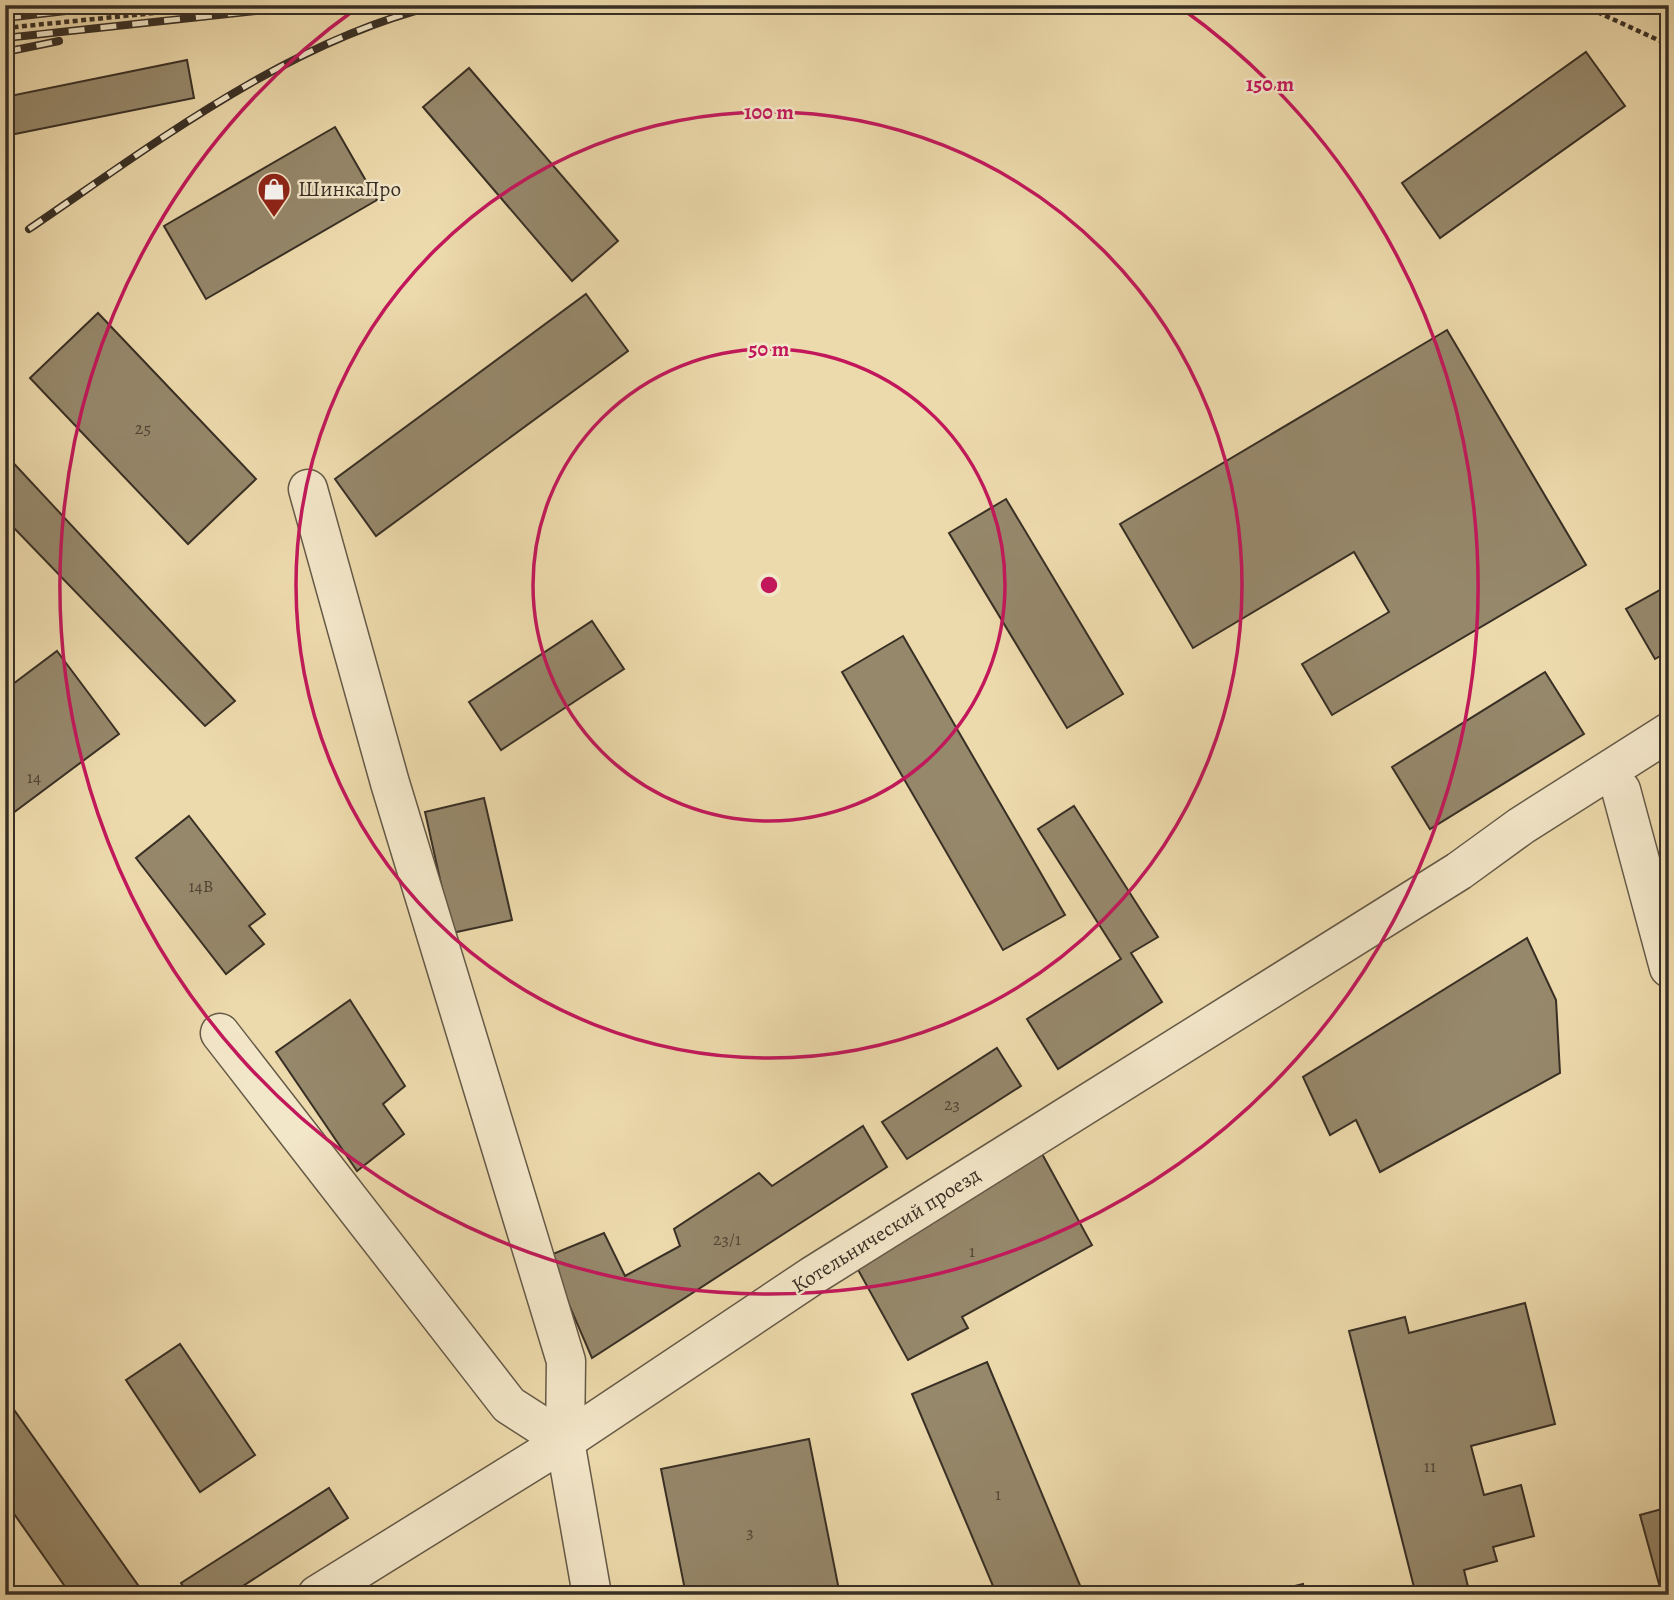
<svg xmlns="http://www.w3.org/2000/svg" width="1674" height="1600" viewBox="0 0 1674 1600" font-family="Alegreya,serif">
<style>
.building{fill:#96886b;stroke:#382f25;stroke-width:2}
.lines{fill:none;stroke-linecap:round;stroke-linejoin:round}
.minor-casing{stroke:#655a47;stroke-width:41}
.path{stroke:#382f25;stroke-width:4.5;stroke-dasharray:5 3.5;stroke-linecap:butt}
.minor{stroke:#f3e7c9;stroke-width:38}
.rail-casing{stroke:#382f25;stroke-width:8}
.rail{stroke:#f3e7c9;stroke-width:5;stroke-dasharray:16;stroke-linecap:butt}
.ring{fill:none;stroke:#c2185b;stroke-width:3.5}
.labels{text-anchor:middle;stroke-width:5;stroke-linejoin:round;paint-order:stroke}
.number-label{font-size:18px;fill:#504536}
.poi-label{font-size:21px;fill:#382f25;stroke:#f3e7c9;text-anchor:start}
.street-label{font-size:21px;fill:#382f25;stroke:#f3e7c9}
.centre{fill:#c2185b;stroke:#f3e7c9;stroke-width:3.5}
.ring-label{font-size:21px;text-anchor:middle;font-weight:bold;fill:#c2185b;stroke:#f3e7c9;stroke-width:5;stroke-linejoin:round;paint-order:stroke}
</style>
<rect width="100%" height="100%" fill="#eddaac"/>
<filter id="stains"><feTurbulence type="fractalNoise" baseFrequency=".00286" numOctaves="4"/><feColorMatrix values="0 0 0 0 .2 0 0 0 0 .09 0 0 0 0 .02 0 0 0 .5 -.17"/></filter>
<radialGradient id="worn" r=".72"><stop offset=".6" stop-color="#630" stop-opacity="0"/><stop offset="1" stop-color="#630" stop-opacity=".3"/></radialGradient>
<g class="building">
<path d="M1586,52L1625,106L1440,238L1402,183Z"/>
<path d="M187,60L194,98L5,136V97Z"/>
<path d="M469,68L618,241L572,281L423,107Z"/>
<path d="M335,127L377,200L206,299L164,226Z"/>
<path d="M586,294L628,351L376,536L335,479Z"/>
<path d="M98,313L256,479L188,544L30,378Z"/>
<path d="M1447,330L1586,565L1332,715L1302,664L1389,612L1354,552L1193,648L1120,524Z"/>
<path d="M5,454L235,701L205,726L15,529L5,535Z"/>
<path d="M1006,499L1123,694L1067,728L949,533Z"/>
<path d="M1669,585V651L1655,659L1626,609Z"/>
<path d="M592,621L624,669L501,750L469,702Z"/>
<path d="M903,636L1065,915L1003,950L842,672Z"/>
<path d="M57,651L119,734L5,819V690Z"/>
<path d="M1545,672L1584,734L1430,829L1392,767Z"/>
<path d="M484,798L512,920L452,933L425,812Z"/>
<path d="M1074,806L1158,937L1131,953L1162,1002L1058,1069L1027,1019L1121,959L1038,829Z"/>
<path d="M189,816L265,914L249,926L264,944L226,974L136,858Z"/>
<path d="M1527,938L1556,1000L1560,1073L1380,1172L1356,1120L1330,1135L1303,1077Z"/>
<path d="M350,1000L405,1086L383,1104L404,1134L357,1171L276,1052Z"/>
<path d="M997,1048L1021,1086L907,1159L882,1122Z"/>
<path d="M863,1126L887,1167L592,1358L548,1256L604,1233L625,1276L680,1246L674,1229L759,1173L772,1186Z"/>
<path d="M1041,1152L1092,1245L962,1317L968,1328L908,1360L851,1257Z"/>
<path d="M1525,1303L1555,1424L1471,1446L1484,1495L1521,1485L1534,1536L1493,1547L1497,1561L1464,1570L1470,1595H1416L1349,1331L1405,1317L1409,1333Z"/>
<path d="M180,1344L255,1455L200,1492L126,1380Z"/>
<path d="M987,1362L1084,1595H992L996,1593L912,1394Z"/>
<path d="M5,1397L145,1595H71L5,1501Z"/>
<path d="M809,1439L840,1595H686L661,1469Z"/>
<path d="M329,1488L348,1518L229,1595H189L181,1583Z"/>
<path d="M1669,1507V1595H1662L1640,1515Z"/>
<path d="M1303,1584L1305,1595H1258Z"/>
</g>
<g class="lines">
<defs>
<g id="minor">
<path d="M308,489L390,783L566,1361L565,1441L592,1595"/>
<path d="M1621,790L1669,968"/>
<path d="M220,1033L509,1405L565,1441"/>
<path d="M317,1595L565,1441L812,1276L1459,871L1521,826L1669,732"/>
</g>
</defs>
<use href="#minor" class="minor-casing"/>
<g class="path">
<path d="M1582,5L1669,45"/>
<path d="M5,28L234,5"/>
</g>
<use href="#minor" class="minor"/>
<defs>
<g id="rail">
<path d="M5,18L118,5"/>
<path d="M5,38L311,5"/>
<path d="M5,52L59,41"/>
<path d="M29,229C154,144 288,41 438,5"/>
</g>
</defs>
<use href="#rail" class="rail-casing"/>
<use href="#rail" class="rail"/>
</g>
<g class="ring">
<circle cx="769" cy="585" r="236"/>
<circle cx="769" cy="585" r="473"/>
<path d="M1181 8A709 709 0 1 1 357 8"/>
</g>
<defs>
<symbol id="shop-pin" viewBox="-11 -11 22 30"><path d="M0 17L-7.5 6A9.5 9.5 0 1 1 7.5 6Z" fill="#8f2418" stroke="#f3e7c9"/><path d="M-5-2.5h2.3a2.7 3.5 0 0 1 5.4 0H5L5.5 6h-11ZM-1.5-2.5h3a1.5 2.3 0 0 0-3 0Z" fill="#fff"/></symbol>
</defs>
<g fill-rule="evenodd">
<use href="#shop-pin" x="255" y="170" width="38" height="52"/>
</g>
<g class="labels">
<g class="number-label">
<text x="143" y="434">25</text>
<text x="34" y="783">14</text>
<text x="201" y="892">14В</text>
<text x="952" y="1110">23</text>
<text x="727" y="1245">23/1</text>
<text x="972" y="1257">1</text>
<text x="1430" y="1472">11</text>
<text x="998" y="1500">1</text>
<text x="750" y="1538">3</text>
</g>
<g class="poi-label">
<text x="298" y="196">ШинкаПро</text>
</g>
<g class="street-label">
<text transform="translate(886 1230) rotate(-32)" y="7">Котельнический проезд</text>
</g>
</g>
<circle cx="769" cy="585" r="10" class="centre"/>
<g class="ring-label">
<text x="1270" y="91">150 m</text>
<text x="769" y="119">100 m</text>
<text x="769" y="356">50 m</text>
</g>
<rect width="1674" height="1600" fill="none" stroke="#eddaac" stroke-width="28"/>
<rect x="7" y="7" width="1660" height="1586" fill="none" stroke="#382f25" stroke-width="3.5"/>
<rect x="14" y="14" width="1646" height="1572" fill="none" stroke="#382f25" stroke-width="2"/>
<rect width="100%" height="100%" filter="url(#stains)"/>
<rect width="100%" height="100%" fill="url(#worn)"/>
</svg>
